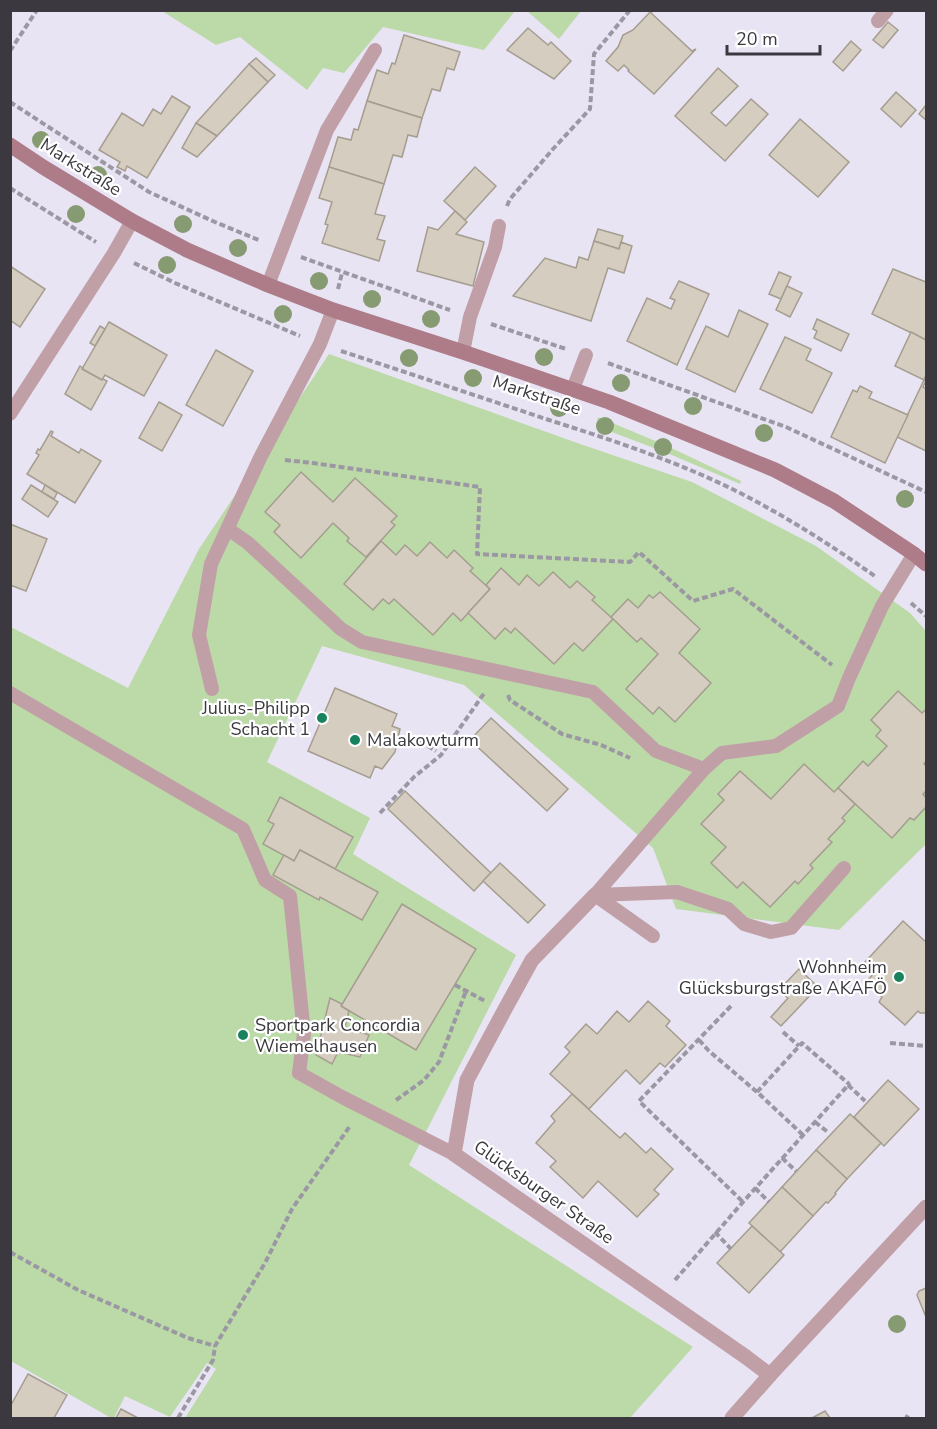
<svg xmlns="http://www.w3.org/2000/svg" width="937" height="1429" viewBox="0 0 937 1429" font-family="'Nunito Sans',sans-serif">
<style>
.green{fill:#bbdaa7}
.building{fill:#d5cdbf;stroke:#a59d90;stroke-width:1.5}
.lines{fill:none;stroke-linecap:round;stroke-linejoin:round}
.path{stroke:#9b98a4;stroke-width:4;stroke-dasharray:6 3;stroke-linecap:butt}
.service{stroke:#c19fa7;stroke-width:14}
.minor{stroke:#c19fa7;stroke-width:15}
.secondary{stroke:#ad7c88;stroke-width:15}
.tree{fill:#869b71}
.poi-dot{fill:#18815d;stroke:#fff;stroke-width:2}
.labels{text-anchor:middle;stroke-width:4.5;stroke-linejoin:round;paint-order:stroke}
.street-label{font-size:18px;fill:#3b393f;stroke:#fff}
.poi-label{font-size:18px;fill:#3b393f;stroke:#fff;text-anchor:end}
</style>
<rect width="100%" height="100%" fill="#e8e4f4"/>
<g class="green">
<path d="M162,11H515L484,50L383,27L344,73L323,68L307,90L240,37L216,45Z"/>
<path d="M527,11H581L559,39Z"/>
<path d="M329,354L583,445L692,482L816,546L910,613L926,631V844L839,930L676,909L653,848L464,685L322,646L267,762L370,818L353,854L516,955L409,1165L693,1347L630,1418H185L216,1369L207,1363L170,1417L125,1396L114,1418H111L11,1361V627L128,688L199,549Z"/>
<path d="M598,417L665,445L741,481L740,484L667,453L596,426Z"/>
</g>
<g class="building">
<path d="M652,10H653L651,13L692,51L696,49L654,94L628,71L629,70L624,65L618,71L606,61L618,47L623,35L633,30Z"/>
<path d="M888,22L898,30L883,48L873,40Z"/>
<path d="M528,28L548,45L551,42L571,61L554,79L507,50Z"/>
<path d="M404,35L460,52L454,70L447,68L440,91L432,89L422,118L367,101L377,70L388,74L392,63L395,64Z"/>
<path d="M851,41L861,50L843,71L833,62Z"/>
<path d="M256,58L275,75L268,82L249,64Z"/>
<path d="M249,64L268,82L217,136L196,123Z"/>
<path d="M718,68L738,86L711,113L726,126L751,99L768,114L725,161L675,116Z"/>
<path d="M896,92L916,110L901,127L881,109Z"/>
<path d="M172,96L190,107L147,178L127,166L125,171L117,167L120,162L99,150L122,113L143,126L153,109L161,114Z"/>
<path d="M367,101L422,118L417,137L408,135L402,157L393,155L384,184L329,167L338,137L351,140L354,129L358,130Z"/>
<path d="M926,105V120L919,114Z"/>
<path d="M800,119L849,162L818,197L769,155Z"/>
<path d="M196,123L217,136L197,157L182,148Z"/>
<path d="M329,167L384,184L375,214L385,216L377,239L385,241L379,261L322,243L328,225L325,224L332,202L319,198Z"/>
<path d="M475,167L496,186L465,220L444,201Z"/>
<path d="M455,211L467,222L456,234L484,242L473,286L417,271L428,227L438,230Z"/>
<path d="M598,229L623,236L619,249L594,241Z"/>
<path d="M594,241L619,249L621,242L632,246L624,273L608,268L591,321L513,296L545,258L576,268L579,257L588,260Z"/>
<path d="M10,266L45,289L20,327L10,320Z"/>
<path d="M893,269L926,282V340L872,314Z"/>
<path d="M779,272L791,277L781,299L769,294Z"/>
<path d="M679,281L709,294L677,365L627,341L647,298L671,309L675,300L670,298Z"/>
<path d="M787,286L802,293L790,317L776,310Z"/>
<path d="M739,310L768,324L735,392L686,369L706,326L728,337Z"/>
<path d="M817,319L849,334L841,351L814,338L817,331L813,329Z"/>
<path d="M109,322L167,355L144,396L105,375L102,380L82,369Z"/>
<path d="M100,326L105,329L95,346L90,343Z"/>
<path d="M911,332L926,340V375L924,380L895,366Z"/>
<path d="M785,337L811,349L806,360L832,373L812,413L760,389Z"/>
<path d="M216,350L253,371L223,426L186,405Z"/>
<path d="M80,366L83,368L82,369L102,380L103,379L107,381L91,410L65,394Z"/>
<path d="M924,380L926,381L923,387L926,389V451L897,437Z"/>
<path d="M860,386L872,392L869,398L908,415L885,463L831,437L853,390L857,392Z"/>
<path d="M159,402L182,415L162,451L139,438Z"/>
<path d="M51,431L53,432L51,436L79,453L81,449L101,461L75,503L27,474L39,455L36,453L38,449L40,450Z"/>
<path d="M301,472L333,502L355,478L397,516L391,522L395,525L366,557L347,541L349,538L333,523L301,558L274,532L280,525L265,512Z"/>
<path d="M31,485L58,502L48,517L22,499Z"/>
<path d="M45,485L57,493L54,499L42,492Z"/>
<path d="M10,524L47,539L26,591L10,585Z"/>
<path d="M381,541L396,555L405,545L417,556L430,542L447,558L454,550L473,568L470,571L490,589L461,621L453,613L433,635L394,599L389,604L383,599L373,610L344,584Z"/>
<path d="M501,568L519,585L527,575L539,586L553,572L570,588L577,581L595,597L592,600L613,619L583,651L574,643L554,664L515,628L511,633L505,628L495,639L468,613L490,589L486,585Z"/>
<path d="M660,592L700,629L679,653L711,683L675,722L659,707L653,714L626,689L658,654L641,638L637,642L611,617L628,599L638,608L649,595L653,598Z"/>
<path d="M335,688L397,714L392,726L400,729L395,752L382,769L375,766L370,778L308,751Z"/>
<path d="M898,691L922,713L925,710L926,711V761L924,764L926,766V791L923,794L926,798V807L914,820L910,818L892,838L838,788L863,761L868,766L887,746L876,736L881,730L871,720Z"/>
<path d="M491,718L568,789L547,811L470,740Z"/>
<path d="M804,764L834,792L838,788L855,804L842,818L845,821L828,839L832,842L810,865L813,868L798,884L795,881L770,907L743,882L737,888L711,863L726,847L701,824L724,800L718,794L740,771L771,799Z"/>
<path d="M405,791L491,873L474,891L388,809Z"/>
<path d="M280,797L353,837L335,869L300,850L294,861L263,844L274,824L268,821Z"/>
<path d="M300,850L378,892L362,920L320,897L319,900L273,875L284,855L294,861Z"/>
<path d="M500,863L545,905L528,923L483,881Z"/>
<path d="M402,904L476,949L416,1050L341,1006Z"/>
<path d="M903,921L926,942V1013H920L918,1011L905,1025L879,1002L882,997L866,982L875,972L865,962Z"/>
<path d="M799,969L818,987L781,1026L771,1017L788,998L779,990Z"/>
<path d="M330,998L342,1004L341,1006L349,1011L345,1027L369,1035L360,1057L338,1052L332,1064L316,1055Z"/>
<path d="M648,1001L670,1021L666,1026L686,1045L665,1067L660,1063L640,1084L626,1070L589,1109L550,1074L570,1052L565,1047L586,1024L597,1034L617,1011L629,1022Z"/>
<path d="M888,1080L919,1109L884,1146L854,1117Z"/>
<path d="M572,1094L620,1138L625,1133L646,1153L651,1148L673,1169L654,1190L659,1194L637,1217L598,1181L583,1198L550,1167L556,1161L536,1143L555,1121L551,1116Z"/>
<path d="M850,1114L881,1143L847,1179L816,1150Z"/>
<path d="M816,1150L847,1179L835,1193L836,1194L828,1203L826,1202L813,1216L782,1187Z"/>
<path d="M782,1187L813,1216L780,1252L749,1223Z"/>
<path d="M752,1226L784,1255L749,1293L717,1263Z"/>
<path d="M926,1288V1317L917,1295L919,1291Z"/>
<path d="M28,1374L67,1395L54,1418H10V1407Z"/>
<path d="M121,1409L138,1418H116Z"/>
<path d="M825,1411L830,1418H812Z"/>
</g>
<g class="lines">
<g class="path">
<path d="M10,51L37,10"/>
<path d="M10,102L149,192L215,222L261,241"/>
<path d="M10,188L96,242"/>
<path d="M507,206L510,199L553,149L590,109L594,54L630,10"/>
<path d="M301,257L450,310"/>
<path d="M134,263L175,283L300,336"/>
<path d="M338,289L342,273"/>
<path d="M491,324L566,349"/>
<path d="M341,351C411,374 480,397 549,420C615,441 682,463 744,495C790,519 834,547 876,577"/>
<path d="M608,363L786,427L926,492"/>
<path d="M285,460L313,463L480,487L477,554L630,562L639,552L693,601L733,589L832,665"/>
<path d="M911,603L926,616"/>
<path d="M508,695L510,700L562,734L601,745L630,758"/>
<path d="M420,741L436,751"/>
<path d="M380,813L414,777L441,755L485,692"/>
<path d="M455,985L485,1001"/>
<path d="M731,1006L639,1101L743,1202"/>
<path d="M783,1032L799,1046"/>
<path d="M699,1040L709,1051L757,1092L803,1135"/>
<path d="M890,1043L926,1046"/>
<path d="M848,1085L865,1101"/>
<path d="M757,1092L802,1043L849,1084"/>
<path d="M396,1100L424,1080L439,1062L466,991"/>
<path d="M815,1122L829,1133"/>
<path d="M782,1158L796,1171"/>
<path d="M755,1188L769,1202"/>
<path d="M715,1232L731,1249"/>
<path d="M10,1252L78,1290L188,1338L215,1346"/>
<path d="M675,1280L743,1202L850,1083"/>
<path d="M905,1416L909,1418"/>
<path d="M178,1418L213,1360L215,1346L265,1263L292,1209L350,1126"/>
</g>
<g class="service">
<path d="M878,21L887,10"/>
<path d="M268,285L327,130L375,50"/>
<path d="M463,352L470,317L495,247L499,226"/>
<path d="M573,389L586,355"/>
<path d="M10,414L114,253L132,221"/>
<path d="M228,529L248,543L341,629L362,642L593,692L656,751L704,769"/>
<path d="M212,689L199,635L211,564L260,458L320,344L333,310"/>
<path d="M10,693L243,829L265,880L290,896L304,1034L299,1073L342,1097L454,1154"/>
<path d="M595,895L704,769L722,753L776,746L838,706L849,678L882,606L914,554"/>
<path d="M595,895L677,892L728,909L744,924L771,932L791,928L844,868"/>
<path d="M595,895L653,936"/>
</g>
<g class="minor">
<path d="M595,895L532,960L504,1011L467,1080L454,1154L746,1357L770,1375"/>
<path d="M732,1418L770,1375L926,1207"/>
</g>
<path class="secondary" d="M10,145L43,167L132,221L187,250L268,285L333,310L463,352L609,402L775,470L834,501L914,554L926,564"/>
</g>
<g class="tree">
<circle cx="41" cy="140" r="9"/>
<circle cx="98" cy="175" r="9"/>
<circle cx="76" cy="214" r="9"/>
<circle cx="183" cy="224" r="9"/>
<circle cx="238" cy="248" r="9"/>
<circle cx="167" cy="265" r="9"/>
<circle cx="319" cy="281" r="9"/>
<circle cx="372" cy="299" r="9"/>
<circle cx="283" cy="314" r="9"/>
<circle cx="431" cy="319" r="9"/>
<circle cx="544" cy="357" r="9"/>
<circle cx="409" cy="358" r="9"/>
<circle cx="473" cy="378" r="9"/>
<circle cx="621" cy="383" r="9"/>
<circle cx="693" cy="406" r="9"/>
<circle cx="559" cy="408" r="9"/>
<circle cx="605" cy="426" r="9"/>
<circle cx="764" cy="433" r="9"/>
<circle cx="663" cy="447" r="9"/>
<circle cx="905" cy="499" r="9"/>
<circle cx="897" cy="1324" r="9"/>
</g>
<g class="poi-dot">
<circle cx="322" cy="718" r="6"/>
<circle cx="355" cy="740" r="6"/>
<circle cx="899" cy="977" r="6"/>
<circle cx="243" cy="1035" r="6"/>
</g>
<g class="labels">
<g class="street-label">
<text transform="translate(81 167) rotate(32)" y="6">Markstraße</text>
<text transform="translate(537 395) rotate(18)" y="6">Markstraße</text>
<text transform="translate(544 1192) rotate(35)" y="6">Glücksburger Straße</text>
</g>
<g class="poi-label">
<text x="310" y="714">Julius-Philipp<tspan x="310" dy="21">Schacht 1</tspan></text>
<text x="367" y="746" text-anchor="start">Malakowturm</text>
<text x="887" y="973">Wohnheim<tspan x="887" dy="21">Glücksburgstraße AKAFÖ</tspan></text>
<text x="255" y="1031" text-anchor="start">Sportpark Concordia<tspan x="255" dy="21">Wiemelhausen</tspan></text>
</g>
</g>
<rect width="937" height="1429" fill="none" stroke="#3b393f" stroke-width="24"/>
<path d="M727 45v9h93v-9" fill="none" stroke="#3b393f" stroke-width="3"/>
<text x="736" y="45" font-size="18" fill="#3b393f" stroke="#ffffff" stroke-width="4.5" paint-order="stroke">20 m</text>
</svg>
